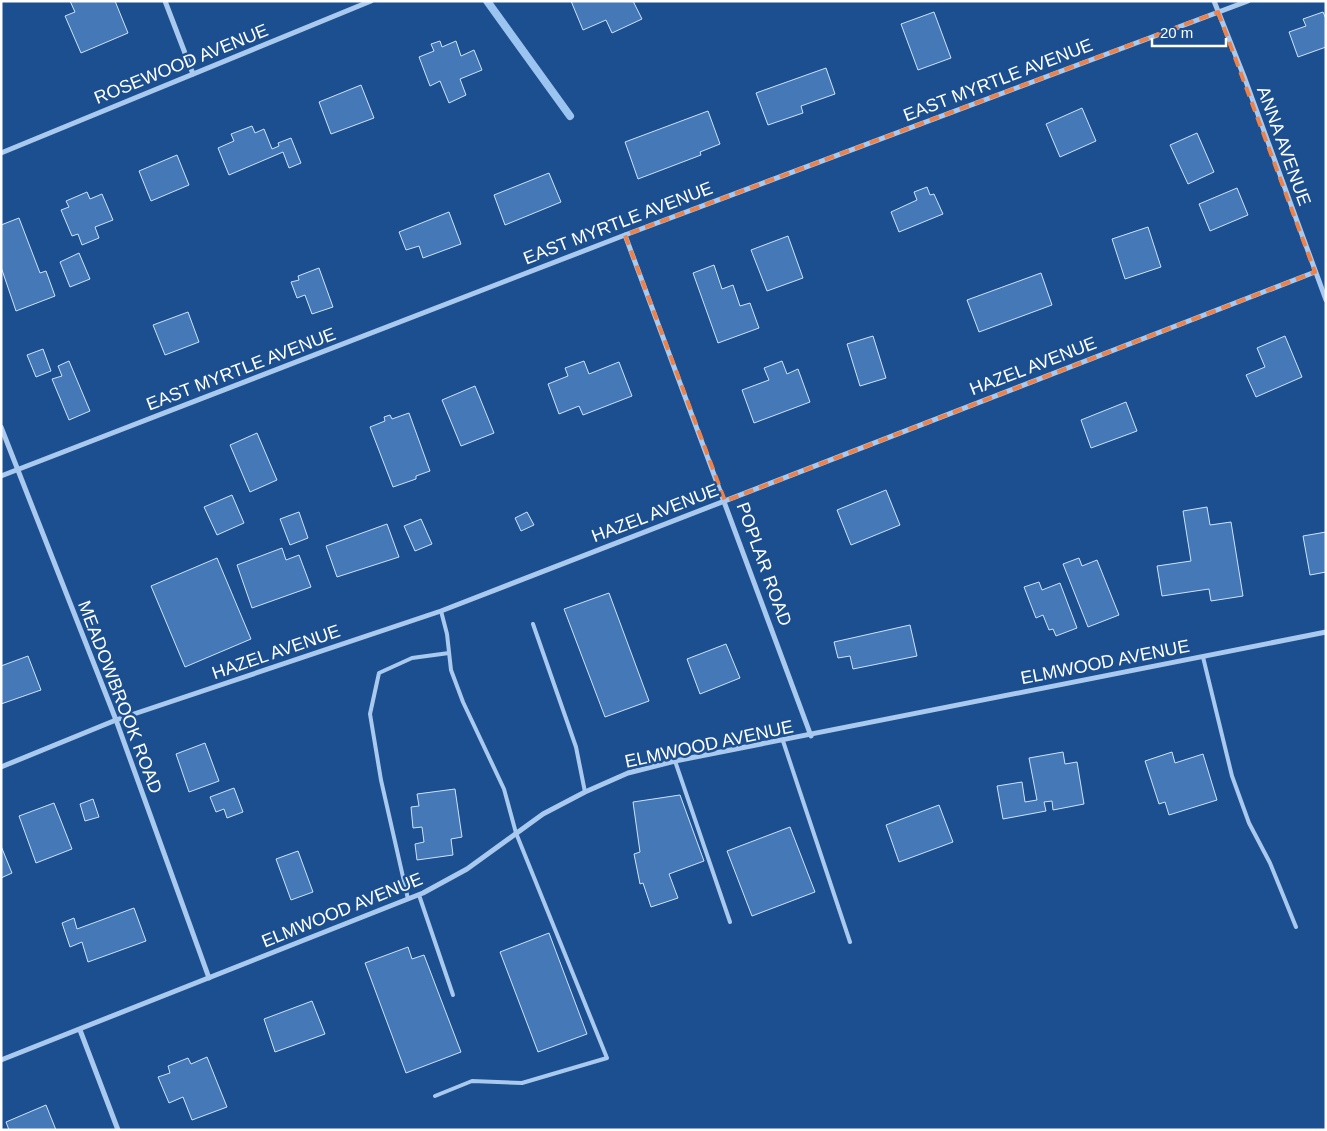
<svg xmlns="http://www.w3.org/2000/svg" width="1327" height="1131" viewBox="0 0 1327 1131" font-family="Helvetica,sans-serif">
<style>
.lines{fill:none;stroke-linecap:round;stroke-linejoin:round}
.stream{stroke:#9cc4f0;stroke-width:8}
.building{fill:#4478b7;stroke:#cfe3fa}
.lane{stroke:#a9c9ee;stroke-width:4}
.street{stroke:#a9c9ee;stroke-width:5}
.marked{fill:none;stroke:#ee8249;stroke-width:4;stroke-dasharray:10 6;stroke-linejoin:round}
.labels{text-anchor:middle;stroke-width:5;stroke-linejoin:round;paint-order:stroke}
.street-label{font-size:18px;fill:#fff;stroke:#1b4f8f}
</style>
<rect width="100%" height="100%" fill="#1b4f8f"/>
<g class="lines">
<path class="stream" d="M487,1L570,116"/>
</g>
<g class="building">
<path d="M70,1H115L128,33L81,53L65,16L75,12Z"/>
<path d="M571,1H633L642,19L612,33L606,20L583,30Z"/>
<path d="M934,12L951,58L918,70L901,24Z"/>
<path d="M1323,12L1326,19V47L1298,57L1289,32L1306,26L1303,19Z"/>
<path d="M440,41L442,47L456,41L461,56L474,50L482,70L460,79L466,95L449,103L440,81L430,86L419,57L434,51L431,44Z"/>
<path d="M826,68L835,94L801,106L803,113L768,125L756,93Z"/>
<path d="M361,85L374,118L331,134L319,102Z"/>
<path d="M1082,108L1096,141L1060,157L1046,124Z"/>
<path d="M708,111L720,144L700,152L701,155L638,179L625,142Z"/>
<path d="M252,126L255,133L264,129L272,149L279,146L278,143L291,138L301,163L289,168L283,152L229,175L218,148L234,141L231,134Z"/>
<path d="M1197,133L1214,172L1188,184L1170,145Z"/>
<path d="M177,155L189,185L151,201L139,171Z"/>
<path d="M549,173L561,202L505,225L494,195Z"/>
<path d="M927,187L930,195L934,194L943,214L899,232L891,212L917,200L914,192Z"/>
<path d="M1237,188L1248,215L1210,231L1199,204Z"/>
<path d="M87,192L90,199L102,194L113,220L95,227L99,238L82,245L78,234L72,236L61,210L69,207L66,201Z"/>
<path d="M449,212L461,244L423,258L419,246L406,250L399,232Z"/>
<path d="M19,218L40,273L46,271L55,296L16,311L1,267V225Z"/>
<path d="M1148,227L1161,267L1125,279L1112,239Z"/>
<path d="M788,236L803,278L767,291L751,250Z"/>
<path d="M79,253L90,279L70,287L60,262Z"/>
<path d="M714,265L722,289L733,285L740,306L750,303L759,328L718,343L693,273Z"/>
<path d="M319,268L333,307L312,314L305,295L297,298L291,282L299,280L298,276Z"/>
<path d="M1041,273L1052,305L979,332L967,300Z"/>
<path d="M188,312L199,342L165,355L153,325Z"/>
<path d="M873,336L886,378L860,386L847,344Z"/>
<path d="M1285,336L1302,377L1256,397L1246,375L1265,367L1257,348Z"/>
<path d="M43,349L51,371L36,377L27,355Z"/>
<path d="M69,361L90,411L69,420L52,379L62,376L58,366Z"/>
<path d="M584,361L589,374L619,362L632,396L583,415L579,406L559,414L548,384L568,376L565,368Z"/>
<path d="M782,361L787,374L798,369L810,402L754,423L742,390L769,380L764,368Z"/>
<path d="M475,386L494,433L461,446L442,400Z"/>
<path d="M1126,402L1137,431L1091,448L1081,420Z"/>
<path d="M409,413L430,471L416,476V479L393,487L370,427L385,421L384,417L390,415L392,419Z"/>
<path d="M257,433L277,480L250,492L230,445Z"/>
<path d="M886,490L900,525L851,545L837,510Z"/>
<path d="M232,495L244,523L217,535L204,507Z"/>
<path d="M1207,507L1210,525L1231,522L1243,596L1211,601L1209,589L1162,596L1157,566L1191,561L1183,511Z"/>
<path d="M299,512L308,538L290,545L280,519Z"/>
<path d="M527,512L534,525L521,531L515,518Z"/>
<path d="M421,519L432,544L415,551L404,526Z"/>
<path d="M387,524L399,557L337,577L326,546Z"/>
<path d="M1326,532V572L1310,575L1303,536Z"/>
<path d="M282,548L286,560L299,555L311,587L252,608L237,565Z"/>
<path d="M217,558L251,639L185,667L151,586Z"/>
<path d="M1079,558L1082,566L1097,560L1119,615L1088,627L1063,564Z"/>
<path d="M1039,582L1042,590L1060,583L1077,628L1056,636L1053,629L1049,630L1043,615L1036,618L1024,587Z"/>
<path d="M609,593L649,701L605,717L564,609Z"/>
<path d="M910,625L917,656L853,669L850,656L838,658L834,642Z"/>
<path d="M726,644L740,678L700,694L687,659Z"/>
<path d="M28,656L41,690L1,704V666Z"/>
<path d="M205,743L219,781L189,792L176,754Z"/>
<path d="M1063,752L1065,764L1077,762L1084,804L1053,810L1052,801L1044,802L1046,811L1003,819L997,786L1022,782L1025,802L1037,800L1029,758Z"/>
<path d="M1172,752L1175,763L1203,754L1217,800L1169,815L1165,802L1159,804L1145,761Z"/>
<path d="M234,788L243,812L227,818L224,809L216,812L210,797Z"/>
<path d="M455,789L462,837L451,839L453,855L417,860L415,844L424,842L422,827L413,828L411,807L419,806L417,794Z"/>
<path d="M680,795L704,861L669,874L678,898L651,907L643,883L640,884L634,854L640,852L633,802Z"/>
<path d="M93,799L99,817L85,821L80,804Z"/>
<path d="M54,803L72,849L36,863L19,816Z"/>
<path d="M939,805L953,842L899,862L886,825Z"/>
<path d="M790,827L815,892L752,916L727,851Z"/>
<path d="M1,846L12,873L1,878Z"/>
<path d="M298,851L313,892L291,900L276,859Z"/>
<path d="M134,908L146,941L88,962L82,942L70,947L62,923L74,918L77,929Z"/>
<path d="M549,933L587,1034L538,1052L500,952Z"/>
<path d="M408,947L412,959L424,955L461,1052L406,1073L365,963Z"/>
<path d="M312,1001L325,1034L275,1052L264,1019Z"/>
<path d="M207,1057L227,1107L192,1120L183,1097L169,1103L158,1077L170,1073L168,1066L188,1058L191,1064Z"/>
<path d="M46,1105L56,1130H9L6,1122Z"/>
</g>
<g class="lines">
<g class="lane">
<path d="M533,624L576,747L585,792"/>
<path d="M1203,657L1232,776L1249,823L1270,863L1296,927"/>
<path d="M783,741L850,942"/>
<path d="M675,761L730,922"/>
<path d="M419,895L453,995"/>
<path d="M408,899L381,780L370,714L379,673L412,658L449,653"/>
<path d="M435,1096L472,1081L522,1083L607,1058L516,833L504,789L463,702L451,670L447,634L441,611"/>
</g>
<g class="street">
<path d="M165,1L193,74"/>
<path d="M1214,1L1245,79L1326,300"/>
<path d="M1,153L371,1"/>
<path d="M625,235L811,736"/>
<path d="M1,427L116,720L209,978"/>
<path d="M1,476L625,235L1248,1"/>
<path d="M1,767L116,720L441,611L1315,272"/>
<path d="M80,1030L118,1130"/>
<path d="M1,1060L423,893L467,869L543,814L585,792L628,773L675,761L1326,632"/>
</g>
</g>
<path class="marked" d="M1218,12L1315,272L725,501L625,235Z"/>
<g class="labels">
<g class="street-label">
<text transform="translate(181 64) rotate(-22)" y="6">ROSEWOOD AVENUE</text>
<text transform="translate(998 80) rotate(-21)" y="6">EAST MYRTLE AVENUE</text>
<text transform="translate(1284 146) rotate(70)" y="6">ANNA AVENUE</text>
<text transform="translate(618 223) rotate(-21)" y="6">EAST MYRTLE AVENUE</text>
<text transform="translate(1033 366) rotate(-21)" y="6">HAZEL AVENUE</text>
<text transform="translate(241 369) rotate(-21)" y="6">EAST MYRTLE AVENUE</text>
<text transform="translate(655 513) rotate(-21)" y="6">HAZEL AVENUE</text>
<text transform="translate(764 564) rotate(70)" y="6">POPLAR ROAD</text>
<text transform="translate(276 652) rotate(-19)" y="6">HAZEL AVENUE</text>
<text transform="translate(1105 662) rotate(-11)" y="6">ELMWOOD AVENUE</text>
<text transform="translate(120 697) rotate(69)" y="6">MEADOWBROOK ROAD</text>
<text transform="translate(709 744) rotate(-12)" y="6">ELMWOOD AVENUE</text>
<text transform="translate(342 910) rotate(-22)" y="6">ELMWOOD AVENUE</text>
</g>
</g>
<rect width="1327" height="1131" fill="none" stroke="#ffffff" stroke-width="5"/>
<path d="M1152 38v8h74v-8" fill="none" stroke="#ffffff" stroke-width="2.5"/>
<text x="1160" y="38" font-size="15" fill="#ffffff" stroke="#1b4f8f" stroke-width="4" paint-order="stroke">20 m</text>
</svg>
